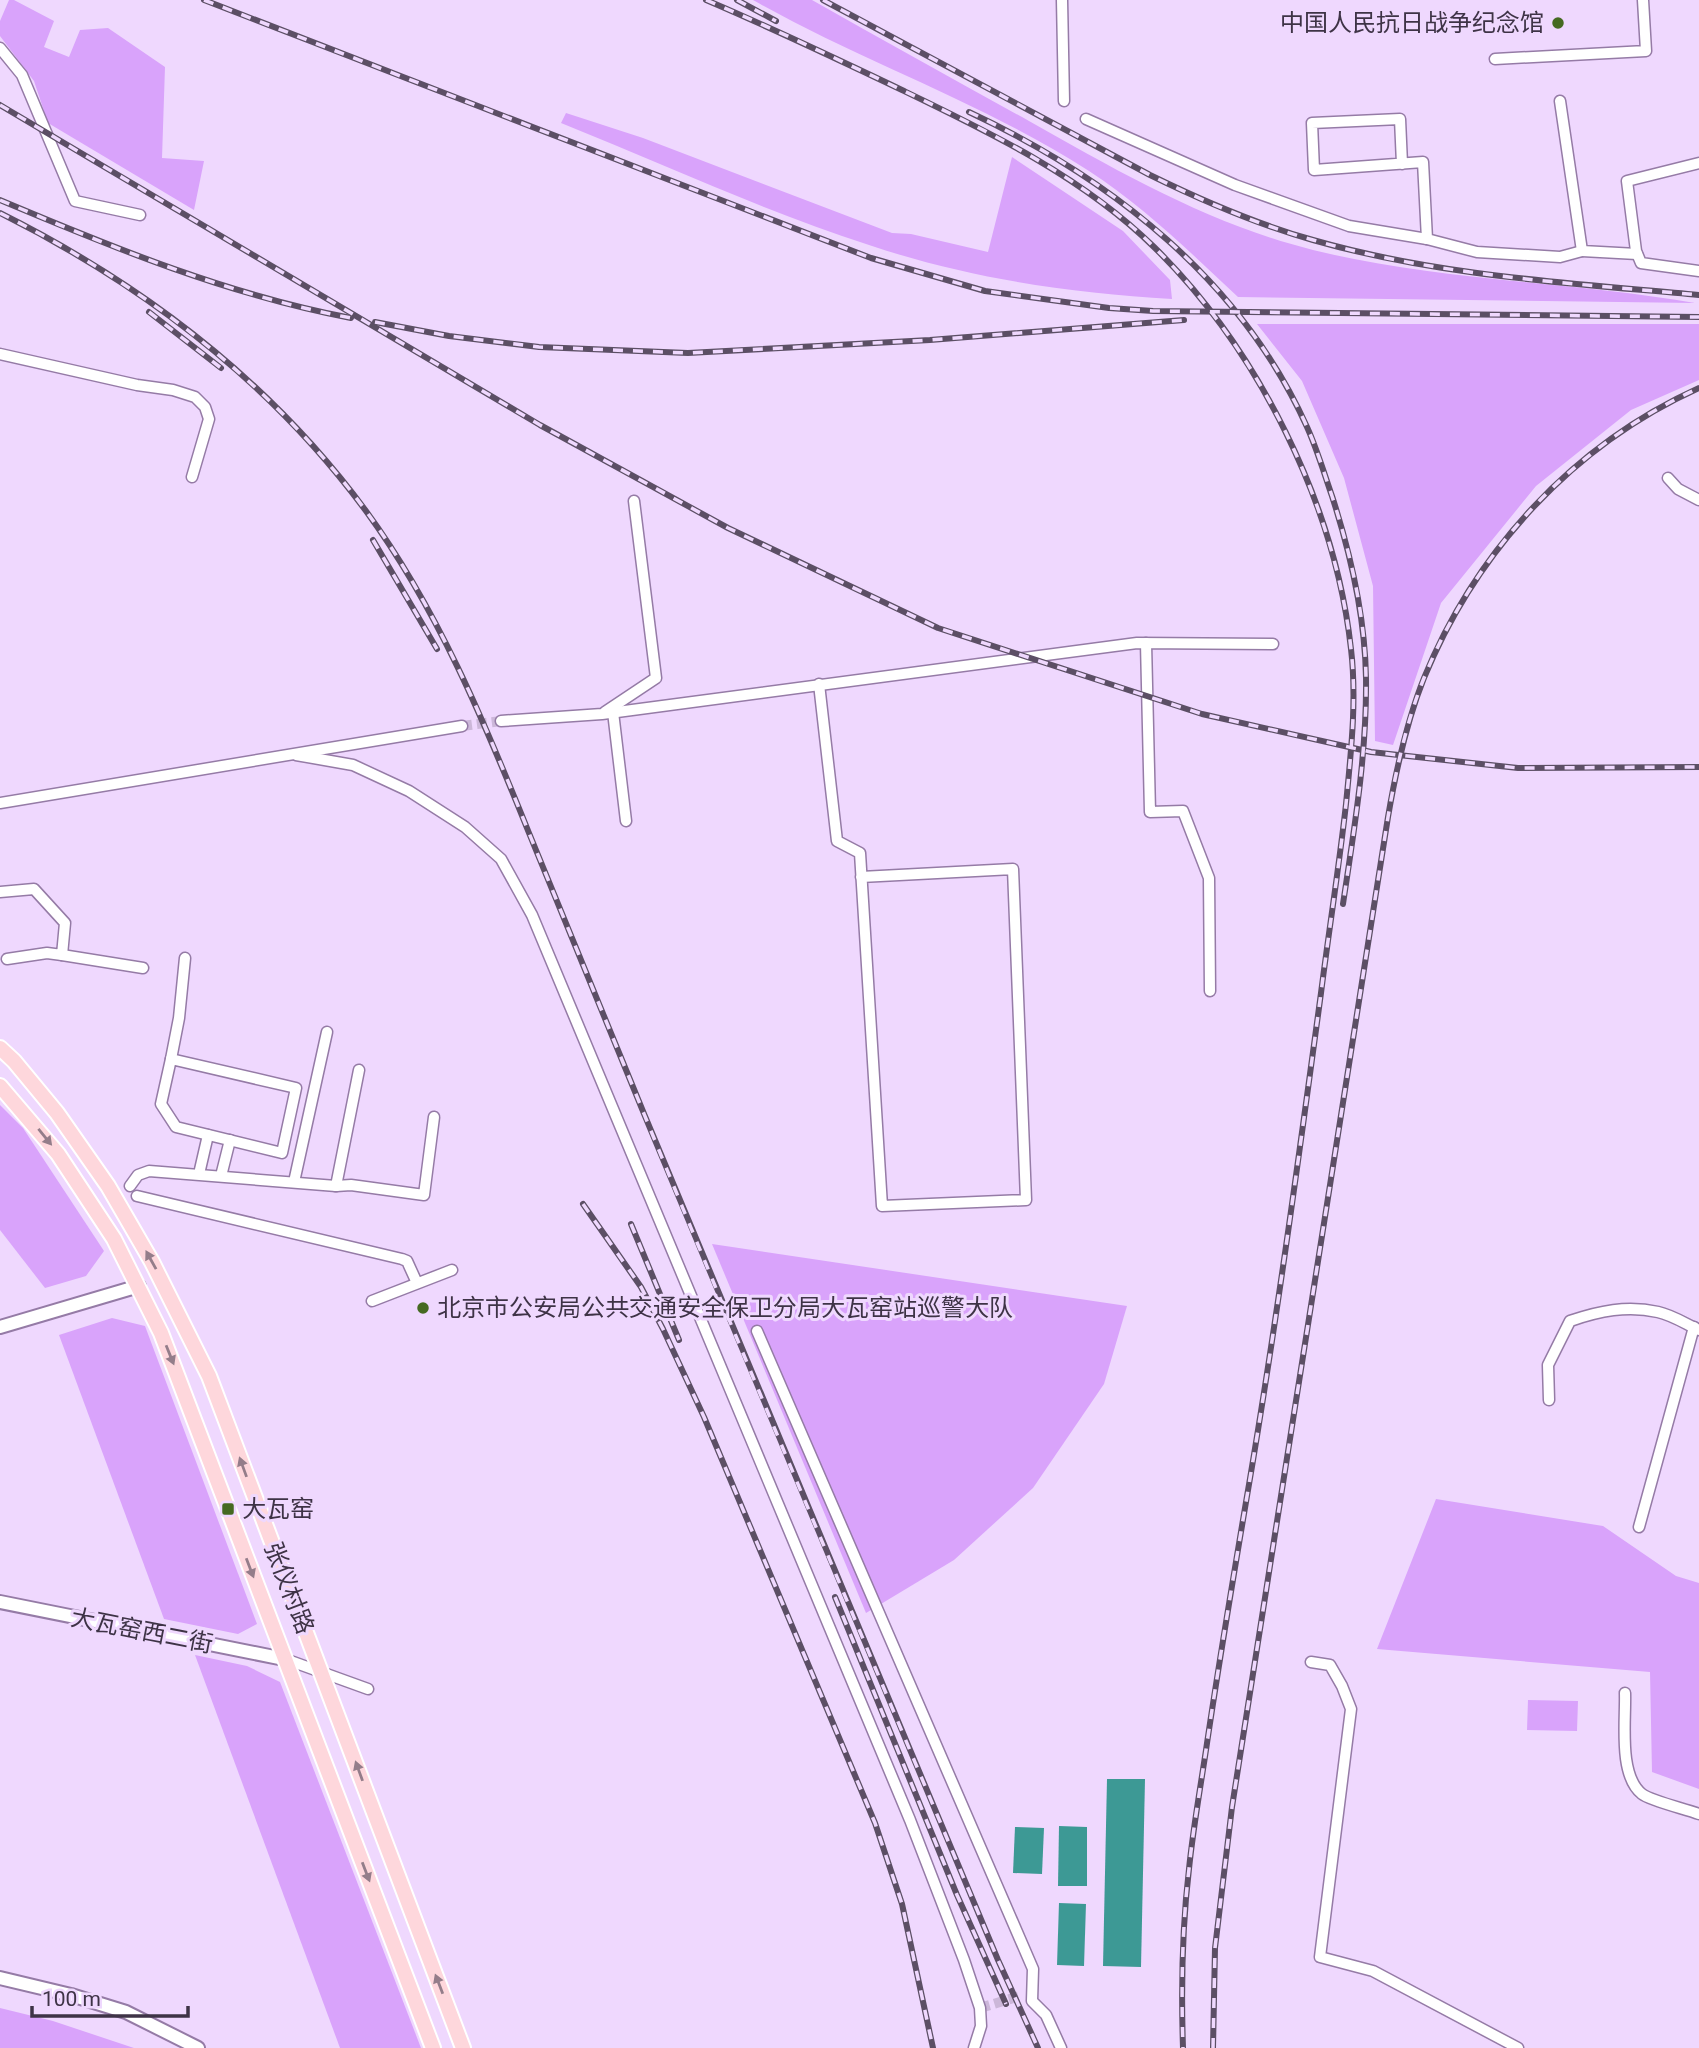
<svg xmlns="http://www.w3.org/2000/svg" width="1699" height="2048" viewBox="0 0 1699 2048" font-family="Roboto,'Noto Sans SC',sans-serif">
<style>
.green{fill:#d9a3fb}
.water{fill:#3d9995}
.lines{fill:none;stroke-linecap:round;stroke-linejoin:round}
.minor-tunnel{stroke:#ccb7d9;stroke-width:10;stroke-dasharray:10 5;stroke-linecap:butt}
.minor-casing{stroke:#957ba6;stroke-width:13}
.tertiary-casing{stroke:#957ba6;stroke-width:16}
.primary-casing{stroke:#fff;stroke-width:18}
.minor{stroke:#fff;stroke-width:10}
.tertiary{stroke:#fff;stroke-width:12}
.primary{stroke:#fed7dc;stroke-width:14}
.rail-casing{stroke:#5c4f65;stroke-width:6}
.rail{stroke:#efd8fe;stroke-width:3.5;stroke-dasharray:10;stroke-linecap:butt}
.oneway{fill:#947d8a}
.poi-dot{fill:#456921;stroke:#efd8fe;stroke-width:2.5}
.labels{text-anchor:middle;stroke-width:6;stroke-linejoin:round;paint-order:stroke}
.poi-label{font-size:24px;fill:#3e3346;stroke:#efd8fe;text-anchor:start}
.street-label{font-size:24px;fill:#3e3346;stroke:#efd8fe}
</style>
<rect width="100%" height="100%" fill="#efd8fe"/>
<g class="green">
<path d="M9,0H14L54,21L44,47L69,57L80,30L108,28L165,67L162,158L204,161L194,210L48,123L34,81L0,36V21Z"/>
<path d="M753,0H812C884,41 957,81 1029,121C1119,172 1212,225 1313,250C1438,281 1568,281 1695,303L1238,297C1190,252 1144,207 1089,171C982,102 862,62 753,0Z"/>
<path d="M566,113L643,138L892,233L911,234L988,252L1012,157L1123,231L1170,280L1172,299C1069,293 967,278 869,245C764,211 663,164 561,123Z"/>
<path d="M1257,324H1699V380L1631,410L1536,486L1441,603L1393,745L1375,741L1373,586L1344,478L1302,381Z"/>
<path d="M0,1105L23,1128L104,1251L86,1276L45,1288L0,1230Z"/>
<path d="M712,1244L1127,1306L1104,1384L1033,1488L954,1560L866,1613Z"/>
<path d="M112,1318L145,1326L257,1624L238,1634L164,1619L59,1335Z"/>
<path d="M1436,1499L1603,1526L1676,1576L1699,1583V1789L1652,1772L1650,1672L1377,1649Z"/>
<path d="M195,1655L247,1666L280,1682L421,2048H340Z"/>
<path d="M1528,1700L1578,1701L1577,1731L1527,1730Z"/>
<path d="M0,2008L53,2021L134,2048H0Z"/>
</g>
<g class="water">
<path d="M1107,1779H1145L1141,1967L1103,1966Z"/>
<path d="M1059,1826L1087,1827V1886H1058Z"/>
<path d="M1015,1827L1044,1828L1042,1874L1013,1873Z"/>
<path d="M1059,1903L1086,1904L1084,1966L1057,1965Z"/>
</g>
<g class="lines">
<g class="minor-tunnel">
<path d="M462,726L501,721"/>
<path d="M980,2008L1020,1996"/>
</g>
<defs>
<g id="minor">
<path d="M1062,0L1064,101"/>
<path d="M0,48L22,75L75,201L140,215"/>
<path d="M1495,59L1646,51L1643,0"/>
<path d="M1560,101L1582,251L1637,254"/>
<path d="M1086,119L1235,185L1349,226L1427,239"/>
<path d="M1699,163L1627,181L1636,251L1641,263L1699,271"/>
<path d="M1402,164L1400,119L1312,123L1314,170L1423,162L1427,239L1477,252L1560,257L1582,251"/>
<path d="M0,354L137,385L173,390L195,397L205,407L209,419L192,477"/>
<path d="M1668,478L1678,489L1699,500"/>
<path d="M1146,643L1150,812L1183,811L1209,878L1210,991"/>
<path d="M819,684L837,841L860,853L882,1206L1026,1200L1013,869L861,877"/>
<path d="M605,712L656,678L634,501"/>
<path d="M613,712L626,821"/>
<path d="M501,721L602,714L1137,643L1273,644"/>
<path d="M296,755L353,765L409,791L465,827L501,859L532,915L910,1820L964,1960L980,2008L981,2026L974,2048"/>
<path d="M0,803L462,726"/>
<path d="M0,892L34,889L65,923L62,955L47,953L7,959"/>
<path d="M62,955L143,968"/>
<path d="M171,1059L296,1088L282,1153L176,1127L161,1104Z"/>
<path d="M171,1059L179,1018L185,958"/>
<path d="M199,1174L208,1135"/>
<path d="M221,1176L230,1140"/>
<path d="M294,1182L327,1032"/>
<path d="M130,1186L138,1175L149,1171L336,1186L359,1070"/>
<path d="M336,1186L351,1185L424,1195L434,1117"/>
<path d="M137,1196L402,1259L407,1261L417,1283"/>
<path d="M372,1301L452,1270"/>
<path d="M757,1331L1033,1969L1032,2001L1046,2015L1061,2048"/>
<path d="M1549,1400L1548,1365L1570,1321C1599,1311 1627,1305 1658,1312C1672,1315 1686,1324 1699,1330"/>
<path d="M1639,1527L1694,1327"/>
<path d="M285,1659L368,1689"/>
<path d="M1311,1662L1330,1665L1342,1686L1351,1709L1320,1957L1373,1971L1518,2048"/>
<path d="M1625,1693C1626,1720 1618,1775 1642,1794C1651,1801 1686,1809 1699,1814"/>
</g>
<g id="tertiary">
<path d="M0,1327L139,1286"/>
<path d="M0,1602L284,1659"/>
<path d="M0,1978L71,1995L126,2012L198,2048"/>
</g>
<g id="primary">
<path d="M0,1048L14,1061L57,1113L108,1186L152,1262L209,1376L463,2048"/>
<path d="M0,1086L58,1154L114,1239L161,1333L433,2048"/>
</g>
</defs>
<use href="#minor" class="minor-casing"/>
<use href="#tertiary" class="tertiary-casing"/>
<use href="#primary" class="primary-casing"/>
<use href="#minor" class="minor"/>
<use href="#tertiary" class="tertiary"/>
<use href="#primary" class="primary"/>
<defs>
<g id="rail">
<path d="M204,0L871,258L985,291L1109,308L1153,311L1699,317"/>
<path d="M706,0C772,28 837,59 902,90C991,133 1083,177 1154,247C1258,349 1335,504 1351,649C1357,700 1351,752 1346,804C1339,867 1329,930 1321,993C1298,1163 1275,1333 1246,1502C1232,1585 1218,1668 1206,1750C1200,1790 1193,1829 1189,1869C1182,1928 1181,1988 1183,2048"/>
<path d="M737,0L776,21"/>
<path d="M823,0L1150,175C1203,201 1256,224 1313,240C1438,276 1570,283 1699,295"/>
<path d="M0,105L540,425L728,528L938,628L1202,714L1371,752L1518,768L1699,767"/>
<path d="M969,112C1112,179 1241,280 1307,427C1317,449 1324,473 1332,496C1351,555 1365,616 1366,678C1367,754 1354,830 1343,904"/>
<path d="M0,200C114,248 229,295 351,318"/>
<path d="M0,213C142,284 271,382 366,511C437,608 484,721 529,833C563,916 597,999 631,1082C751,1376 876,1668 998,1960L1038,2048"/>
<path d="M149,312L221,368"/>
<path d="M375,322L449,336L539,347L688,353L930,340L1184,320"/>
<path d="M373,540L437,649"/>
<path d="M583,1204L641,1287L663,1329L704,1417L875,1823L902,1904L933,2048"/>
<path d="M631,1224L679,1340"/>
<path d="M835,1597L957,1895L1006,2004"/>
<path d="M1213,2048L1215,1948L1232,1807L1388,817C1396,770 1406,723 1424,678C1476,551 1573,445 1699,388"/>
</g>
</defs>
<use href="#rail" class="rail-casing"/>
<use href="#rail" class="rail"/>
</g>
<defs><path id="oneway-solid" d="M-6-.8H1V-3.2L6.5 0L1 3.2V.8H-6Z" transform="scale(1.75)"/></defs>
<g class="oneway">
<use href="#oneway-solid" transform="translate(45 1137) rotate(51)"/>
<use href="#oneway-solid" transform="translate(151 1260) rotate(-119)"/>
<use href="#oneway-solid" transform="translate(170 1355) rotate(68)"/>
<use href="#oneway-solid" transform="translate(243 1467) rotate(-110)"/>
<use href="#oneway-solid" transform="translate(250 1568) rotate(69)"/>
<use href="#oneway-solid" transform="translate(359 1771) rotate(-110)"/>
<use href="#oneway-solid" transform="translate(366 1872) rotate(69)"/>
<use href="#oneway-solid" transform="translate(439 1984) rotate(-111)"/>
</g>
<g class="poi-dot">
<circle cx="1558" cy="23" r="7"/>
<circle cx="423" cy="1308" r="7"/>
<rect x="221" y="1502" width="14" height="14" rx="3.5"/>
</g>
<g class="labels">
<g class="poi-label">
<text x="1544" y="31" text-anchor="end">中国人民抗日战争纪念馆</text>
<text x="437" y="1316">北京市公安局公共交通安全保卫分局大瓦窑站巡警大队</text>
<text x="242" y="1517">大瓦窑</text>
</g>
<g class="street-label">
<text transform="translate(289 1588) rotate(69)" y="8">张仪村路</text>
<text transform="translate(142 1631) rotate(11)" y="8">大瓦窑西二街</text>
</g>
</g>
<path d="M32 2006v10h156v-10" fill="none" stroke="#3e3346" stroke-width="3.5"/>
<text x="42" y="2006" font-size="21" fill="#3e3346" stroke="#efd8fe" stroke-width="5" paint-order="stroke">100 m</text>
</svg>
